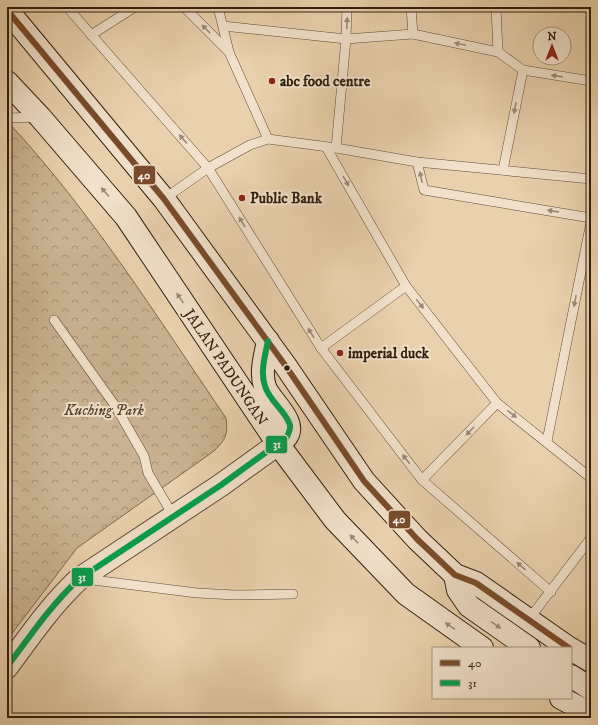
<svg xmlns="http://www.w3.org/2000/svg" width="598" height="725" viewBox="0 0 598 725" font-family="'IM FELL DW Pica',serif">
<style>
.park{fill:url(#park-crowns);stroke:#7c6850}
.lines{fill:none;stroke-linecap:round;stroke-linejoin:round}
.service-casing{stroke:#5e4b35;stroke-width:10}
.tertiary-casing{stroke:#5e4b35;stroke-width:24}
.secondary-casing{stroke:#2f1e0d;stroke-width:24}
.service{stroke:#f1e1ca;stroke-width:9}
.tertiary{stroke:#f1e1ca;stroke-width:22}
.secondary{stroke:#f1e1ca;stroke-width:22}
.bus-1-casing{stroke:#f1e1ca;stroke-width:9}
.bus-2-casing{stroke:#f1e1ca;stroke-width:9}
.bus-1{stroke:#7a4b2a;stroke-width:6}
.bus-2{stroke:#029f4e;stroke-width:6}
.oneway{fill:#9a8975}
.poi-dot{fill:#8f2418;stroke:#f1e1ca;stroke-width:1.5}
.bus-dot{fill:#2f1e0d;stroke:#f1e1ca;stroke-width:1.5}
.labels{text-anchor:middle;stroke-width:4;stroke-linejoin:round;paint-order:stroke}
.poi-label{font-size:15px;font-weight:bold;fill:#2f1e0d;stroke:#f1e1ca;text-anchor:start}
.street-label{font-size:15px;fill:#2f1e0d;stroke:#f1e1ca}
.park-label{font-size:15px;font-style:italic;fill:#56432e;stroke:#f1e1ca}
.line-badge{stroke:#f1e1ca;stroke-width:1.5}
.badge-label{font-size:11px;text-anchor:middle;font-weight:bold;fill:#fff}
</style>
<defs>
<pattern id="park-crowns" width="20" height="18" patternUnits="userSpaceOnUse"><rect width="20" height="18" fill="#cab392"/><path d="M2 6a3 3 0 1 1 6 0M12 15a3 3 0 1 1 6 0" fill="none" stroke="#a49176"/></pattern>
</defs>
<rect width="100%" height="100%" fill="#ead1ad"/>
<filter id="stains"><feTurbulence type="fractalNoise" baseFrequency=".005" numOctaves="4"/><feColorMatrix values="0 0 0 0 .2 0 0 0 0 .09 0 0 0 0 .02 0 0 0 .5 -.17"/></filter>
<radialGradient id="worn" r=".72"><stop offset=".6" stop-color="#630" stop-opacity="0"/><stop offset="1" stop-color="#630" stop-opacity=".3"/></radialGradient>
<path class="park" d="M7,121C91,211 157,317 226,418C228,435 226,439 214,451L77,548L7,640Z"/>
<g class="lines">
<defs>
<g id="service">
<path d="M67,7L208,168L321,348L422,480L551,592"/>
<path d="M184,7L229,52"/>
<path d="M218,7L229,52L268,139"/>
<path d="M411,7L413,34"/>
<path d="M496,7L498,52"/>
<path d="M223,26L346,39L413,34L498,52L523,70L591,81"/>
<path d="M91,35L135,7"/>
<path d="M7,118L38,117"/>
<path d="M326,147L406,286L497,403L591,478"/>
<path d="M336,148L346,39L347,7"/>
<path d="M417,162L424,190L591,218"/>
<path d="M503,170L523,70"/>
<path d="M164,199L208,168L250,145L268,139L336,148L417,162L591,179"/>
<path d="M54,320L116,407L144,456L148,473L174,517"/>
<path d="M321,348L406,286"/>
<path d="M547,441L591,222"/>
<path d="M422,480L497,403"/>
<path d="M85,579L197,593L235,595L293,594"/>
<path d="M529,619L591,538"/>
</g>
<path id="tertiary" d="M7,667C30,636 51,605 79,579L221,485L278,444"/>
<g id="secondary">
<path d="M7,10L164,199L285,365L364,481L417,539L455,575L476,583L569,648"/>
<path d="M7,82L40,117L126,217L278,444L335,520L406,594L482,648"/>
<path d="M268,341C265,356 260,372 265,387C270,401 297,421 287,436C285,439 281,442 278,444"/>
<path d="M455,575L458,590L469,606L529,648"/>
<path d="M571,649L591,661"/>
<path d="M571,676L591,689"/>
<path d="M561,698L591,714"/>
</g>
</defs>
<use href="#service" class="service-casing"/>
<use href="#tertiary" class="tertiary-casing"/>
<use href="#secondary" class="secondary-casing"/>
<use href="#service" class="service"/>
<use href="#tertiary" class="tertiary"/>
<use href="#secondary" class="secondary"/>
<defs>
<path id="bus-1" d="M7,10L164,199L285,365L364,481L417,539L455,575L476,583L569,648"/>
<path id="bus-2" d="M7,667C30,636 51,605 79,579L221,485L287,437C288,433 291,430 290,425C286,411 269,401 265,386C260,372 265,356 268,341"/>
</defs>
<use href="#bus-1" class="bus-1-casing"/>
<use href="#bus-2" class="bus-2-casing"/>
<use href="#bus-1" class="bus-1"/>
<use href="#bus-2" class="bus-2"/>
</g>
<defs><path id="oneway-solid" d="M-6-.8H1V-3.2L6.5 0L1 3.2V.8H-6Z"/></defs>
<g class="oneway">
<use href="#oneway-solid" transform="translate(347 23) rotate(-88)"/>
<use href="#oneway-solid" transform="translate(206 29) rotate(-135)"/>
<use href="#oneway-solid" transform="translate(460 44) rotate(-168)"/>
<use href="#oneway-solid" transform="translate(557 76) rotate(-171)"/>
<use href="#oneway-solid" transform="translate(515 108) rotate(101)"/>
<use href="#oneway-solid" transform="translate(183 139) rotate(-131)"/>
<use href="#oneway-solid" transform="translate(421 177) rotate(-102)"/>
<use href="#oneway-solid" transform="translate(346 181) rotate(60)"/>
<use href="#oneway-solid" transform="translate(105 192) rotate(-131)"/>
<use href="#oneway-solid" transform="translate(553 211) rotate(-171)"/>
<use href="#oneway-solid" transform="translate(242 222) rotate(-122)"/>
<use href="#oneway-solid" transform="translate(180 298) rotate(-124)"/>
<use href="#oneway-solid" transform="translate(575 301) rotate(101)"/>
<use href="#oneway-solid" transform="translate(420 304) rotate(52)"/>
<use href="#oneway-solid" transform="translate(311 333) rotate(-122)"/>
<use href="#oneway-solid" transform="translate(512 414) rotate(38)"/>
<use href="#oneway-solid" transform="translate(470 431) rotate(134)"/>
<use href="#oneway-solid" transform="translate(406 459) rotate(-128)"/>
<use href="#oneway-solid" transform="translate(354 539) rotate(-134)"/>
<use href="#oneway-solid" transform="translate(521 566) rotate(-139)"/>
<use href="#oneway-solid" transform="translate(496 625) rotate(35)"/>
<use href="#oneway-solid" transform="translate(450 626) rotate(-145)"/>
</g>
<g class="poi-dot">
<circle cx="272" cy="81" r="4"/>
<circle cx="242" cy="198" r="4"/>
<circle cx="340" cy="353" r="4"/>
</g>
<circle class="bus-dot" cx="287" cy="368" r="3.5"/>
<g class="labels">
<g class="poi-label">
<text x="280" y="86">abc food centre</text>
<text x="250" y="203">Public Bank</text>
<text x="348" y="358">imperial duck</text>
</g>
<g class="street-label">
<text transform="translate(226 367) rotate(56)" y="5">JALAN PADUNGAN</text>
</g>
<g class="park-label">
<text x="104" y="415">Kuching Park</text>
</g>
</g>
<g class="line-badge">
<rect x="133" y="165" width="23" height="20" rx="4" fill="#7a4b2a"/>
<rect x="265" y="435" width="23" height="19" rx="4" fill="#029f4e"/>
<rect x="388" y="510" width="23" height="19" rx="4" fill="#7a4b2a"/>
<rect x="71" y="567" width="23" height="20" rx="4" fill="#029f4e"/>
</g>
<g class="badge-label">
<text x="144" y="179">40</text>
<text x="277" y="448">31</text>
<text x="399" y="523">40</text>
<text x="82" y="581">31</text>
</g>
<rect width="598" height="725" fill="none" stroke="#ead1ad" stroke-width="24"/>
<rect x="8" y="8" width="582" height="709" fill="none" stroke="#2f1e0d" stroke-width="2"/>
<rect x="12" y="12" width="574" height="701" fill="none" stroke="#2f1e0d"/>
<rect x="432" y="647" width="140" height="52" fill="#f1e1ca" stroke="#a3937e"/>
<rect x="440" y="660" width="20" height="6" fill="#7a4b2a" stroke="#a3937e"/>
<text x="468" y="667" font-size="12" fill="#2f1e0d">40</text>
<rect x="440" y="680" width="20" height="6" fill="#029f4e" stroke="#a3937e"/>
<text x="468" y="687" font-size="12" fill="#2f1e0d">31</text>
<g transform="translate(552 46)"><circle r="19" fill="#f1e1ca" stroke="#a3937e"/>
<path d="M0-3L7 15L0 10L-7 15Z" fill="#8f2418"/>
<text y="-6" font-size="11" font-weight="bold" text-anchor="middle" fill="#2f1e0d">N</text>
</g>
<rect width="100%" height="100%" filter="url(#stains)"/>
<rect width="100%" height="100%" fill="url(#worn)"/>
</svg>
